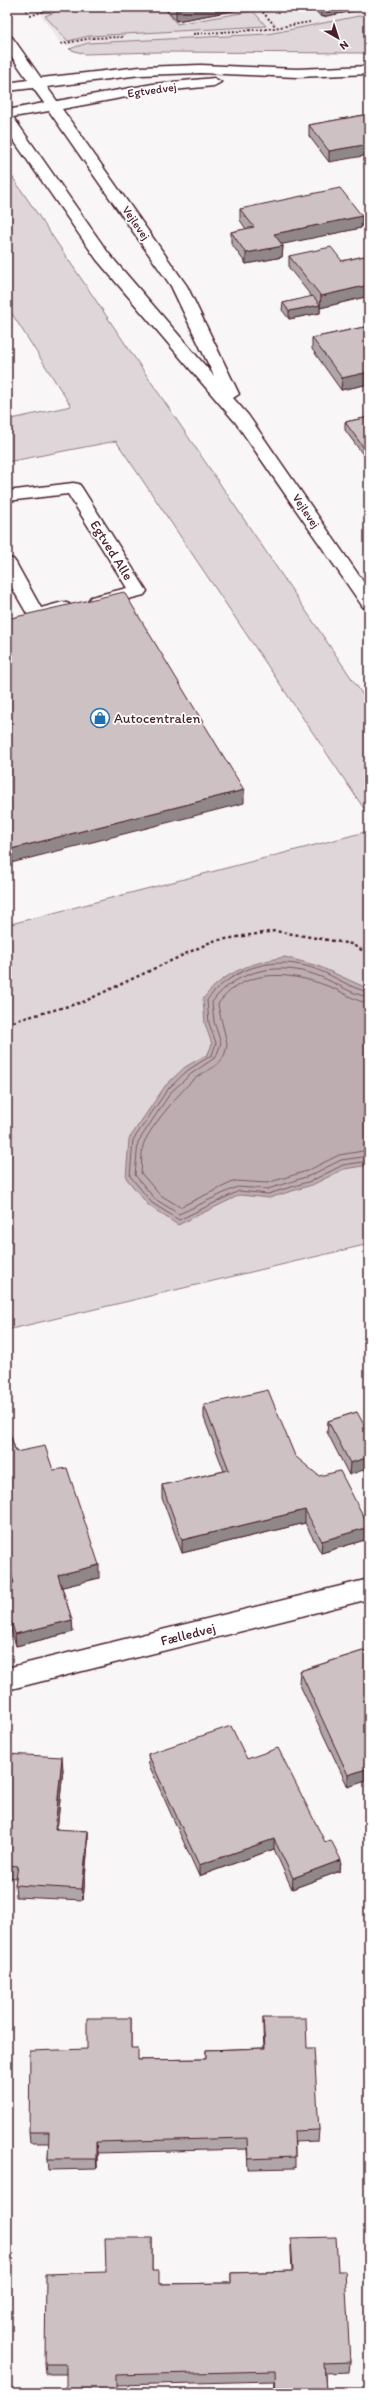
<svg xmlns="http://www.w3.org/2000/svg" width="376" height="2400" viewBox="0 0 376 2400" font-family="Itim,sans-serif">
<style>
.built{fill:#ebe6e8}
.green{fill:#ded6d9;stroke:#947a82}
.water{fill:#bdadb0;stroke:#8f747b}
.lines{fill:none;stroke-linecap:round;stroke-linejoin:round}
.shore{stroke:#785860;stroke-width:1}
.minor-casing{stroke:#4a1f2b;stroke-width:3}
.path-far1{stroke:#4a1f2b;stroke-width:2;stroke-dasharray:2 2;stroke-linecap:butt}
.path{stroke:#4a1f2b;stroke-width:2.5;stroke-dasharray:3 3;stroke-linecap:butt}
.minor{fill:#fff;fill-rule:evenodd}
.wall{fill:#b0a6a9;stroke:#4a1f2b}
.shaded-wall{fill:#908789;stroke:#4a1f2b}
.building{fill:#cdc1c4;stroke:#4a1f2b}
.labels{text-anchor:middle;stroke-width:3.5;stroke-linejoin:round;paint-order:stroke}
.far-street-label{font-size:12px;fill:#4a1f2b;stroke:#fff}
.street-label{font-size:14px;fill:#4a1f2b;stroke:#fff}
.poi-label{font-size:14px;fill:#4a1f2b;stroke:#fff;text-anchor:start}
</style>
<rect width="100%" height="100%" fill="#f8f6f7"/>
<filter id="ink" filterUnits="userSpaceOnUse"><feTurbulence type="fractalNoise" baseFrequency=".025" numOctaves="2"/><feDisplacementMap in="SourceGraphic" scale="8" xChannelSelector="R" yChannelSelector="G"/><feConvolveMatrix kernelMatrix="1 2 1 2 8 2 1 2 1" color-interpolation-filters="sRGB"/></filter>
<g filter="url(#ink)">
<path class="built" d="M35,7H369V51L144,52L62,45Z"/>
<g class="green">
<path d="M55,7H163L177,24L253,11L266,26L89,36L68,41L45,16L55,12Z"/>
<path d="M369,14V53L158,52L84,54L69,49L88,43L268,34Z"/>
<path d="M7,169L369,704V816L116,441L7,462V420L71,406L7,306Z"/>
<path d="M369,831V1244L7,1330V925Z"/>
</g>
<path class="water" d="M285,957L318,966L369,989V1165L344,1169L312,1185L269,1198L240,1195L178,1225L149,1206L126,1178L129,1139L165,1086L185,1067L208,1054L212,1044L205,1024L203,999C224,971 252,963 285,957Z"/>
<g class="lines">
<g class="shore">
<path d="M369,992C351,989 335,976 318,970C278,954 233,966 207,1000L209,1023L216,1043L212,1055L188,1070L168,1089L133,1140L130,1176L152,1203L179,1220L239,1191L268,1194L311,1181L343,1165L369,1161"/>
<path d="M369,997C353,995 336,983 321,977C283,961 237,968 212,1002L214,1022L221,1043L216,1057L191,1074L171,1092L138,1142L135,1175L155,1199L179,1214L237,1187L268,1189L309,1176L341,1160L369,1156"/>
<path d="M369,1003C357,1002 346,994 335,989C297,973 247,964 218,1004C219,1013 227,1040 227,1045C223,1070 207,1067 192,1081C182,1090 145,1133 143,1146C141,1154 142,1164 141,1173L159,1194L180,1207L235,1181L267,1183L307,1171L339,1155L369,1150"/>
</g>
<defs>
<g id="minor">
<path d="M7,36L12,37L41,78L140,67L201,65L297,69L369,66V74L297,77L201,73L140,75L47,87L57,101L153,84L214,78L221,82L214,86L153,92L62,109L187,286L239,394L233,398L248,415L369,590V609L363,607L236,423L97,260L7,131V110L44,103L33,88L7,91V83L28,80L7,50ZM49,111L171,286L214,376L109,254L13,117Z"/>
<path d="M73,483L79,484L82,488L147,591L144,595L97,607L91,605L88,601L91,597L127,588L68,494L7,501V491Z"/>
<path d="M7,558L13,559L16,563L41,608L63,602L69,604L72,608L69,612L36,621L30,619L7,579Z"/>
<path d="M369,1579V1599L7,1690V1668Z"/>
</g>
</defs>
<use href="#minor" class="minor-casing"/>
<g class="path-far1">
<path d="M24,7L28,13"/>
<path d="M260,9L276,27"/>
<path d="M30,16L44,11L46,7"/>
<path d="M193,34L268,29L310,22"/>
<path d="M61,44L92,38L124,37"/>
</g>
<path class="path" d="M7,1023L83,1002L213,941L275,931L351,944L369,954"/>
<use href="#minor" class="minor"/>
</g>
<g class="wall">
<path d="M164,7H254L176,21Z"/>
<path d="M313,7H369V8L321,17Z"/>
<path d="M369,114L329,162L309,136V125Z"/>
<path d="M240,209L362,216L361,228L281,244L283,246L282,257L246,264L231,243V232L246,229L240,220Z"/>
<path d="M369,255V296L320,308V307V313L289,319L282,310L283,303L312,297L289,268V256L342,261Z"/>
<path d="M369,326V384L341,390L312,349V338Z"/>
<path d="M369,417L364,456L345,430V422Z"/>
<path d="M204,1405L295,1456L368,1539L321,1553L305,1523L182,1553L162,1498V1485L224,1471L204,1418Z"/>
<path d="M357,1412L349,1475L327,1432L328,1421Z"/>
<path d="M7,1425L16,1452L53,1470L99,1578L62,1587L72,1620L73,1632L16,1646L7,1616V1584V1585L12,1584L7,1569Z"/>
<path d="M369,1649L348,1787L299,1683L300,1671Z"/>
<path d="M7,1754L63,1769L57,1830L88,1831V1843L83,1900L16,1897L15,1885L16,1878L7,1877Z"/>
<path d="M148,1754L247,1759L341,1860L340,1871L292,1889L274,1849L199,1876L149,1765Z"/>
<path d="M131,2018V2048L138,2060L206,2059V2050L264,2048L263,2030V2018L307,2048L319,2130L318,2141L295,2142V2168L248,2169L247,2149L97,2153V2169L49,2170L48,2159L49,2143H30L29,2132L87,2049Z"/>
<path d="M152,2238V2271L159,2284L231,2283V2273L292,2271L291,2249V2238L338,2271L350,2362L349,2372L325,2373L326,2393H275L274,2381L117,2385L66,2374H46L45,2364L106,2272Z"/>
</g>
<g class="shaded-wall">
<path d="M187,7H254L176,21V9Z"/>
<path d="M321,7H369V8L321,17Z"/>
<path d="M369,144V155L329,162V151Z"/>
<path d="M362,216L361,228L274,246V234Z"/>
<path d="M283,246L282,257L246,264V253Z"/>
<path d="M369,285V296L320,308L321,296Z"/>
<path d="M320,305V313L289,319V311Z"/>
<path d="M369,372V384L341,390L342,378Z"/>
<path d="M369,447V455L364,456V448Z"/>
<path d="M244,790V803L7,864V850Z"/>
<path d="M369,1457V1468L349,1475L350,1463Z"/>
<path d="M305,1510V1523L182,1553V1540Z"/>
<path d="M369,1527L368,1539L321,1553L322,1541Z"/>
<path d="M99,1565V1578L59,1588L58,1575Z"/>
<path d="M72,1620L73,1632L16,1646L15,1634Z"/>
<path d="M62,1757L63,1769L56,1841L55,1829Z"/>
<path d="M369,1768V1780L348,1787V1775Z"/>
<path d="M88,1831V1843L83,1900L82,1889Z"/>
<path d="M274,1839V1849L199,1876V1865Z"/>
<path d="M341,1860L340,1871L292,1889L293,1878Z"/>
<path d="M96,2142L97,2153V2169L96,2159Z"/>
</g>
<g class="building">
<path d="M174,7H187L176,9Z"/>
<path d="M369,114V144L329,151L309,125Z"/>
<path d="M340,188L362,216L274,234L283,246L246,253L231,232L254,227L240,209Z"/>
<path d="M331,247L342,261L369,255V285L321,296L289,256Z"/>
<path d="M313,296L320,305L289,311L283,303Z"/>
<path d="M369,326V372L342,378L312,338Z"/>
<path d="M369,417V447L364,448L345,422Z"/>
<path d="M124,592L244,790L7,850V619Z"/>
<path d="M268,1390L295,1456L319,1476L340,1471L369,1527L322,1541L305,1510L182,1540L162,1485L229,1470L204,1405Z"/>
<path d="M357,1412L369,1434V1457L350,1463L328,1421Z"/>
<path d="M7,1425L16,1452L45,1446L53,1470L67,1468L99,1565L58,1575L72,1620L15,1634L7,1607V1584V1585L14,1583L7,1560Z"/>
<path d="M369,1649V1768L348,1775L300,1671Z"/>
<path d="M231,1726L247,1759L278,1748L325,1842L331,1840L341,1860L293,1878L274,1839L199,1865L148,1754Z"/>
<path d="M7,1754L62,1757L55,1829L88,1831L82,1889L15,1885L18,1866L7,1865Z"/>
<path d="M87,2018H131V2048H138V2060L206,2059V2050L265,2048L263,2018H306L307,2048H314L319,2130L294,2131L295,2157L248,2159L247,2138L96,2142V2159H48L49,2132H29L30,2051L87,2049Z"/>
<path d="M336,2237L338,2271H345L350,2362L324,2363L326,2392L276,2393L275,2371L116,2375V2393H66V2364H45L46,2274L106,2272L105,2238H152V2271H159V2284L231,2283V2273L293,2271L291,2238Z"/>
</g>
</g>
<defs>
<symbol id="shop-ring" viewBox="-11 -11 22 22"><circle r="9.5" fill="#fff" stroke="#1f6fb2" stroke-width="1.5"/><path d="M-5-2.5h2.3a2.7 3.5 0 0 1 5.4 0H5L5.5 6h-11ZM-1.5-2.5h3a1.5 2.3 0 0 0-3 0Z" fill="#1f6fb2"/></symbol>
</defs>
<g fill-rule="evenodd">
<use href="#shop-ring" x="89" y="707" width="22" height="22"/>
</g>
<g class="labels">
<g class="far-street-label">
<text transform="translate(152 90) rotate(-8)" y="4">Egtvedvej</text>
<text transform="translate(136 223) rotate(55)" y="4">Vejlevej</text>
<text transform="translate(306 511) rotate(56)" y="4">Vejlevej</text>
</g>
<g class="street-label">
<text transform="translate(112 550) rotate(58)" y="5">Egtved Alle</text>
<text transform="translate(188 1634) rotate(-14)" y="5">Fælledvej</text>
</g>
<g class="poi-label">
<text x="114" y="723">Autocentralen</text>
</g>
</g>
<rect width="376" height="2400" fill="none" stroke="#fff" stroke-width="24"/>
<rect x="12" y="12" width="352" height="2376" fill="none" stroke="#4a1f2b" stroke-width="1.5" filter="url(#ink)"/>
<g transform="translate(338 38) rotate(141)" stroke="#ffffff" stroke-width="3" paint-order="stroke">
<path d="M0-3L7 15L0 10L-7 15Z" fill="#4a1f2b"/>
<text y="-6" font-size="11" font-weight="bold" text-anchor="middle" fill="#4a1f2b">N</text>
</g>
</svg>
